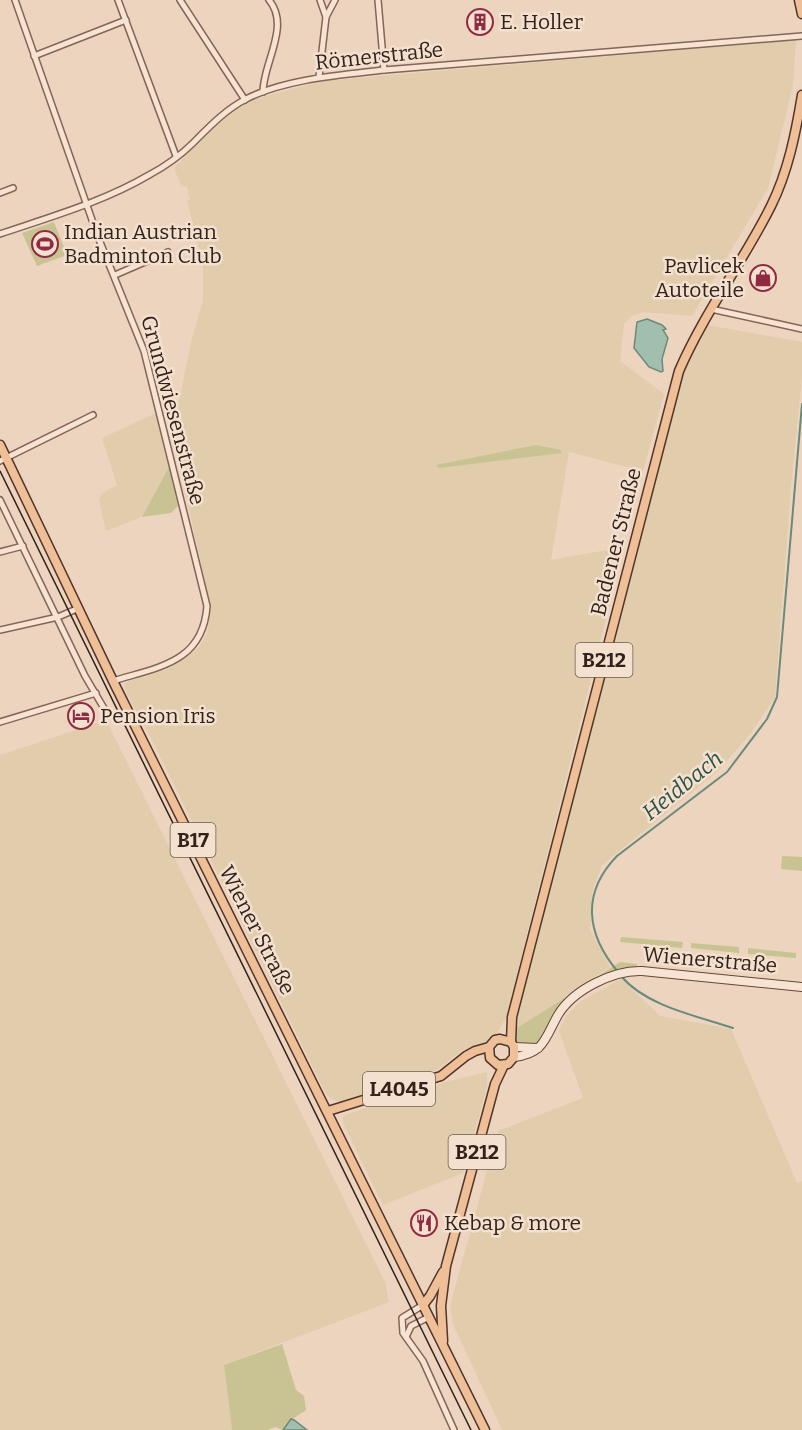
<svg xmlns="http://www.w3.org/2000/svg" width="802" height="1430" viewBox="0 0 802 1430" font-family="Bitter,serif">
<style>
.farmland{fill:#e1ccac}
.green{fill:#c9c393}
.water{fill:#a2beaf;stroke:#6a8b7b;stroke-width:1.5}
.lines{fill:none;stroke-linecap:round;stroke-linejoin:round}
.stream{stroke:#6a8b7b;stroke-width:2}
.street-casing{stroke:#846558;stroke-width:8}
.secondary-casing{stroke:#65473b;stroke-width:10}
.primary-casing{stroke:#51352c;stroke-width:11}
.street{stroke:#f7e3d1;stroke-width:5}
.secondary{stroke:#f7e3d1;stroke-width:8}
.primary{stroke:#efbf97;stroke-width:8}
.tram{stroke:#33221c;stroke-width:1.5}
.labels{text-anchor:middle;stroke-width:5;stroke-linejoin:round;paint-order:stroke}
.shield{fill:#f4e0ce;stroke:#6d5b51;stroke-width:1.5}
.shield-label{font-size:20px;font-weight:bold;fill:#33221c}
.poi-label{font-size:21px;fill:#33221c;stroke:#f4e0ce;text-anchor:start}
.street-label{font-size:21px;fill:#33221c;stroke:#f4e0ce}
.water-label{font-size:22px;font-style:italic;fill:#2c5347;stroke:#f4e0ce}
</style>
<rect width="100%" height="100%" fill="#ecd4bf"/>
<g class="farmland">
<path d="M796,40L793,85L768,188L692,316L643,312L631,316L624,324L620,361L664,394L643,471L569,452L551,560L624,547L506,1018L497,1033L481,1045L463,1050L437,1070L340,1102L331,1099L326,1094L151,738L124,688L125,683L129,681L145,677L165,670L188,656L199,647L207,634L209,623L210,603L175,447L178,407L192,338L203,302V264L187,200H190L187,187L181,186L174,168L212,129L238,109L255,99L322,81Z"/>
<path d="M707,325L802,342V378L791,486L775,697L751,733L718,771L602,865L592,893L590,930L610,967L514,1030L681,374Z"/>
<path d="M156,413L169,467L142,517L106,531L99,499L102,493L117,485L102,438Z"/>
<path d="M106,720L385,1282L389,1302L224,1365L232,1430H0V755Z"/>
<path d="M621,979L660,1016L731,1029L797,1183L802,1181V1430H502L453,1324L450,1306L498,1131L583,1098L559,1031L566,1016L580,1002Z"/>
<path d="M487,1072V1088L463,1173L383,1205L343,1123V1117L347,1114L445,1082Z"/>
</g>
<g class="green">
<path d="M54,222L67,255L37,266L22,233Z"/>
<path d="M536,445L561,450L562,453L439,468L436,465Z"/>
<path d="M169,467L178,506L171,513L142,517Z"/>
<path d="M782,856L802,857V871L781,869Z"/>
<path d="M621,937L683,942L682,948L620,942Z"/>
<path d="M691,943L739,947V953L691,948Z"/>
<path d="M748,948L796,953V958L748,954Z"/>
<path d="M620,962L637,964V968C585,972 569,1004 540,1040L533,1045L520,1044L515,1039L514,1030Z"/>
<path d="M282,1344L296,1390L304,1396L306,1410L291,1420L283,1430L275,1427L268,1430H232L224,1365Z"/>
</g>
<g class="water">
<path d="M647,319L662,325L666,329L663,330L668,338L662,359L663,371L661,372L649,367L634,348L637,322Z"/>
<path d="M291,1419L294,1420L307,1430H283Z"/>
</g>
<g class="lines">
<g class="stream">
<path d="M618,972C586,934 581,893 617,856L727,772L767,719L777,697L802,404"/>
<path d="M621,976C646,1006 697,1016 733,1028"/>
</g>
<defs>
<g id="street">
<path d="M15,0L98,237L144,351L207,606C203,663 158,667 113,681"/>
<path d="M118,0L176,156"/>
<path d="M180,0L245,100"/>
<path d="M320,0L326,17"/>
<path d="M378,0L384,70"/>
<path d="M34,56L126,20"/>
<path d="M319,77L326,17L335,0"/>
<path d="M263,92C263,63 291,26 269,0"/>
<path d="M0,193L13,188"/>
<path d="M0,234C50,217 103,202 149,175C164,167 181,155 193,143C209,127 225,110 246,99C285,79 341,75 384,70L802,36"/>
<path d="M115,275L168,252"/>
<path d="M711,309L802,329"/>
<path d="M0,461L93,415"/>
<path d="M0,500L85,676L105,710"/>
<path d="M0,552L23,546"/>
<path d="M0,630L58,617L79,608"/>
<path d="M0,722L96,693"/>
<path d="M423,1305L402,1318L403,1333L423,1361L454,1430"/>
<path d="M406,1337L411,1326L429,1317"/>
</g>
<g id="secondary">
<path d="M514,1047L538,1048"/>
<path d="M514,1057C544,1054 545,1038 558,1015C573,990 613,970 642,971L802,987"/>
</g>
<g id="primary">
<path d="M799,0L802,14"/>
<path d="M0,445L113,681L485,1430"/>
<path d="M511,1042L512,1017L679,371C704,313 743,262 771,206C788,172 796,132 802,95"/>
<path d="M328,1111L441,1076L466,1056L475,1051L489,1047L495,1040L500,1039L511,1042L514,1047V1057L508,1064L498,1065L490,1058L489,1047"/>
<path d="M423,1305L430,1296L443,1272"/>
<path d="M443,1341L441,1306L446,1266L495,1084L504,1065"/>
</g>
</defs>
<use href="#street" class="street-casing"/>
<use href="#secondary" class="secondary-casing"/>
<use href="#primary" class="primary-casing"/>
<use href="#street" class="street"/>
<use href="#secondary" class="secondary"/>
<use href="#primary" class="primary"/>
<path class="tram" d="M0,471L471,1430"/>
</g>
<defs>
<symbol id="building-ring" viewBox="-11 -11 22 22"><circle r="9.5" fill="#f4e0ce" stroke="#902a42" stroke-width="1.5"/><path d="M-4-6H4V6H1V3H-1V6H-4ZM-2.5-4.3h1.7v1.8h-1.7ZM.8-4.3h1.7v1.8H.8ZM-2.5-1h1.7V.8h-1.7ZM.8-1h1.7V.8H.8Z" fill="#902a42"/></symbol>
<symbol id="stadium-ring" viewBox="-11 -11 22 22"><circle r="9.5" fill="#f4e0ce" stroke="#902a42" stroke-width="1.5"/><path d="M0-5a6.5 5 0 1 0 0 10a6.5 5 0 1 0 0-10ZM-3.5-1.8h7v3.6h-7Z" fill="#902a42"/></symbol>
<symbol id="shop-ring" viewBox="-11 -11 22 22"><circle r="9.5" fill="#f4e0ce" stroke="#902a42" stroke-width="1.5"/><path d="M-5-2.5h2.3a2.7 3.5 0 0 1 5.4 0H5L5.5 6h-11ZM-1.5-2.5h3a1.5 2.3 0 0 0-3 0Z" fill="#902a42"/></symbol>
<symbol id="hotel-ring" viewBox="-11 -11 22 22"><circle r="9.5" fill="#f4e0ce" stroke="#902a42" stroke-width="1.5"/><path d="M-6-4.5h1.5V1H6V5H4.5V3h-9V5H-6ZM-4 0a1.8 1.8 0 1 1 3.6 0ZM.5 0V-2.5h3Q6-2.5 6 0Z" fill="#902a42"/></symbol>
<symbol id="restaurant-ring" viewBox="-11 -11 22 22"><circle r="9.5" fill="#f4e0ce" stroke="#902a42" stroke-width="1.5"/><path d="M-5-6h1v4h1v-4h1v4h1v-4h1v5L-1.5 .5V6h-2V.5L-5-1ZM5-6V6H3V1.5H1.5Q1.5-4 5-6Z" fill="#902a42"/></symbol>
</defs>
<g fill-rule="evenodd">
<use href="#building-ring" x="465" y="7" width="30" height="30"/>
<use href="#stadium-ring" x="30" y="229" width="30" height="30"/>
<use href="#shop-ring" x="748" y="263" width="30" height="30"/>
<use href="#hotel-ring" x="66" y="701" width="30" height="30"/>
<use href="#restaurant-ring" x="409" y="1208" width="30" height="30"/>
</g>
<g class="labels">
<g class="shield">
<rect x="575.5" y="643" width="57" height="34" rx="4.5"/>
<rect x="170.5" y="823" width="45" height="34" rx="4.5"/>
<rect x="363" y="1072" width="72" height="34" rx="4.5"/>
<rect x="448.5" y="1135" width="57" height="34" rx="4.5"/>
</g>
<g class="shield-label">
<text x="604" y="667">B212</text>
<text x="193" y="847">B17</text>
<text x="399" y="1096">L4045</text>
<text x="477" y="1159">B212</text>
</g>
<g class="poi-label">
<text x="500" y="29">E. Holler</text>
<text x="64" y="239">Indian Austrian<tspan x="64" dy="24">Badminton Club</tspan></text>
<text x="744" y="273" text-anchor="end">Pavlicek<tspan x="744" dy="24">Autoteile</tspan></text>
<text x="100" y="723">Pension Iris</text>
<text x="444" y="1230">Kebap &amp; more</text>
</g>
<g class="street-label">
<text transform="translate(379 56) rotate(-6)" y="7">Römerstraße</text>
<text transform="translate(173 410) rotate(75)" y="7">Grundwiesenstraße</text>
<text transform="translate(616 542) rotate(-76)" y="7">Badener Straße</text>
<text transform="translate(257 930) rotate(63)" y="7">Wiener Straße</text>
<text transform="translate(710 960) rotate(5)" y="7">Wienerstraße</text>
</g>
<g class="water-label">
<text transform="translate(682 785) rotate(-39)" y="8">Heidbach</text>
</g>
</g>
</svg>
